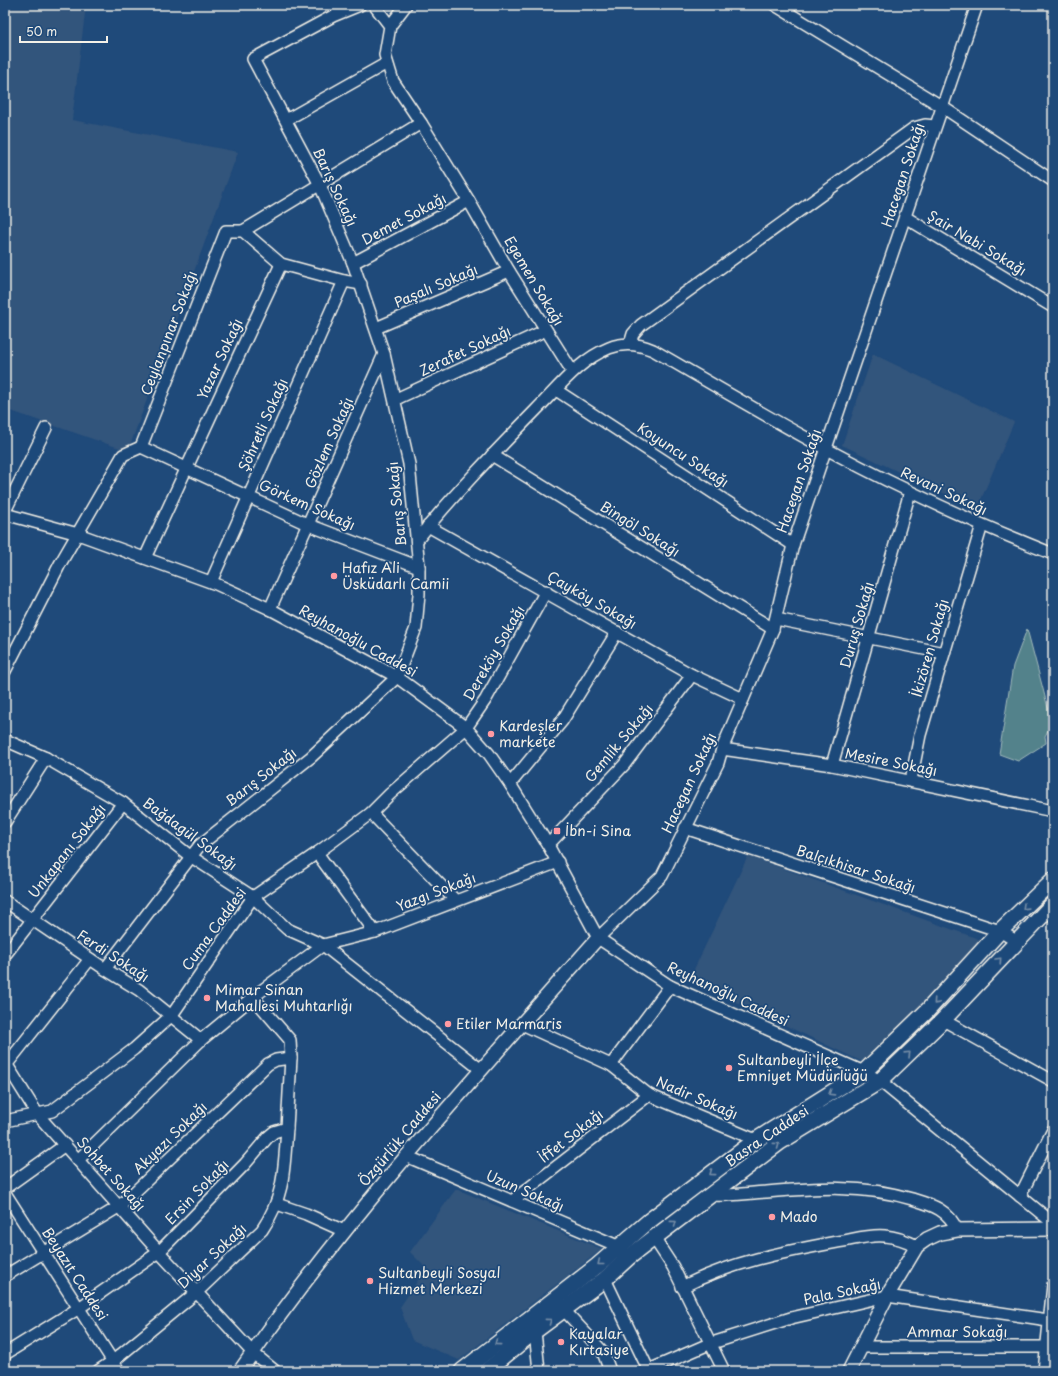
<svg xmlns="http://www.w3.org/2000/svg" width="1058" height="1376" viewBox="0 0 1058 1376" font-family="'Playpen Sans',sans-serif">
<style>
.built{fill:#32547b}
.green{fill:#52828b;stroke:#a3baba}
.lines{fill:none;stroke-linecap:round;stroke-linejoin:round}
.minor-casing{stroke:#f4f1e8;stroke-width:14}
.tertiary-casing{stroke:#f4f1e8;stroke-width:16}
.secondary-casing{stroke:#f4f1e8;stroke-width:18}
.minor{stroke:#1f4a7a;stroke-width:11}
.tertiary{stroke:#1f4a7a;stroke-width:13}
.secondary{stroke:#1f4a7a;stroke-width:15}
.oneway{stroke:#748da6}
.poi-dot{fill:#ff9aa2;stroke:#1f4a7a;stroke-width:1.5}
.labels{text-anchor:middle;stroke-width:3.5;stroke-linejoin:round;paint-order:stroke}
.street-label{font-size:14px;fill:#f4f1e8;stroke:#1f4a7a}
.poi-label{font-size:14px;fill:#f4f1e8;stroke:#1f4a7a;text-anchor:start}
</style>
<rect width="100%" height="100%" fill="#1f4a7a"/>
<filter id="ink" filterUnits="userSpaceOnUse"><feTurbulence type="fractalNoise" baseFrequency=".025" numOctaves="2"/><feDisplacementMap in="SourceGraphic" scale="8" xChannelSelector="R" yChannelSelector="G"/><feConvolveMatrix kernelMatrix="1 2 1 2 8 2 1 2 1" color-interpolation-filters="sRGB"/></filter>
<g filter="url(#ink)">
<g class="built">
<path d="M5,5H86L72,120L238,152L128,451L5,409Z"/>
<path d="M873,354L1014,422L977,509L842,445Z"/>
<path d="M748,856L987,942L867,1064L689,980Z"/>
<path d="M456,1189L602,1249L459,1360L412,1340L400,1307L426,1268L410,1252Z"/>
</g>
<path class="green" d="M1027,629L1052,723L1045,736L1046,743L1018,761L999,754L1013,666Z"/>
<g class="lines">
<defs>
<g id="minor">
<path d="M374,5L390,26L385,55L393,81L421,123L469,201L509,271L572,371"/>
<path d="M775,5L941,106L1053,181"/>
<path d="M390,26L406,5"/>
<path d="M286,120L387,63"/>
<path d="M905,217L1053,307"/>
<path d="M243,231L421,123"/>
<path d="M353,263L469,201"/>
<path d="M376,328L509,271"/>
<path d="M630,344L633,334L641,325L914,128L925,125L935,126"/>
<path d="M556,390L793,545"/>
<path d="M396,399L546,330"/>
<path d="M141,447L226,231H243L281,264L344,281L361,284"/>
<path d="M141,447L309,525L419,567"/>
<path d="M492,455L773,629"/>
<path d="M5,511L46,428"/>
<path d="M5,514L78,534L216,584L270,609L397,677L466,728L489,754L510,784L548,845L598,938L670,986L864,1072L880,1081L1053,1223"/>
<path d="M428,526L692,675L743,699"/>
<path d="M417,540C454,494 495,452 536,410C558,388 579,360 609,348C624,342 639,344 653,350C738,399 822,450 911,492C958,515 1005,535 1053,554"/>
<path d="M145,558L281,264"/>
<path d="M211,582L344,281"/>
<path d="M270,609L384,354"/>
<path d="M776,619L944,653"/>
<path d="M5,671L60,564L123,455L141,447"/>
<path d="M5,740L46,758L123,803L190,856L253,897L287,929L323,945L480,1069"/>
<path d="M722,749L832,765L1053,811"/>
<path d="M832,765L910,492"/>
<path d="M911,780L920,735L982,525"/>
<path d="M510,784L562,721L617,632"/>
<path d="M371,813L455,900"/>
<path d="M5,822L46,758"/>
<path d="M685,828L1000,931L1016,941"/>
<path d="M548,845L624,765L692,675"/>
<path d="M317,853L375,932"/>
<path d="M5,901L105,969L139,990L201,1040"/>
<path d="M598,938L662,876L718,763L722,749L773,629L793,545L977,5"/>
<path d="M5,955L123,803"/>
<path d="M105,969L200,845L311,757L397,677L416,628L419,594V567L409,464L384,354L353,263L320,185L253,59L333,16L360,5"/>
<path d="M943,1020L1053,1081"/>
<path d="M522,1024L611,1065L649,1095L756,1140"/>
<path d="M5,1062L38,1115L159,1252L253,1353L275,1371"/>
<path d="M7,1064L90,959"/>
<path d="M611,1065L670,986"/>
<path d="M5,1121L52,1111L134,1049L172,1015L253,897L317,853L371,813L390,794L466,728L486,699L546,591"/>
<path d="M406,1156L620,1247L623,1250"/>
<path d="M78,1160L201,1040L253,997L323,945L375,932L558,862"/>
<path d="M5,1188L65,1145"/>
<path d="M5,1193L119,1371"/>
<path d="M711,1195C729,1196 748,1193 766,1192C815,1188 863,1184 912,1199C932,1205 948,1209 957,1230"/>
<path d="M1020,1196L1053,1130"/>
<path d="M512,1201L649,1095"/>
<path d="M277,1204L306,1214L344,1231"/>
<path d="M654,1238L673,1267L724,1371"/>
<path d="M5,1276L120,1206L268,1064L276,1060L291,1058"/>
<path d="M605,1279L649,1371"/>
<path d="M682,1287C731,1262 783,1252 837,1242C852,1240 870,1234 885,1236C897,1237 907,1241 917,1246"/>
<path d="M564,1310L603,1352L610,1371"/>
<path d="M535,1331L539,1371"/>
<path d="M862,1347H1053"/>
<path d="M5,1354L79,1308L159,1252L245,1164L268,1137L274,1132L287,1128L291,1058L290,1040L253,997"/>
<path d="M649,1370L709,1344L791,1318L887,1296L1048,1320"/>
<path d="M98,1371L112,1362L197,1292L262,1230C285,1196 284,1167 287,1128"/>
<path d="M1044,1371L1053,1285"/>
</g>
<g id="tertiary">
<path d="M240,1371C347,1216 474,1078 598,938"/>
<path d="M849,1371L887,1296L917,1246L927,1239L940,1233L957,1230L1053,1229"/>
</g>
<g id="secondary">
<path d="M462,1371L597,1266L649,1221L756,1140L864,1072L927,1011L1000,931L1053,880"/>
<path d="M486,1371L535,1331L605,1279L629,1257L780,1142L880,1081L943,1020L1053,904"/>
</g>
</defs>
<use href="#minor" class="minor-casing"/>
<use href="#tertiary" class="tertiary-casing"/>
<use href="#secondary" class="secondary-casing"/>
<use href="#minor" class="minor"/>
<use href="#tertiary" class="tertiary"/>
<use href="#secondary" class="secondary"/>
</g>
<defs><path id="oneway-chevron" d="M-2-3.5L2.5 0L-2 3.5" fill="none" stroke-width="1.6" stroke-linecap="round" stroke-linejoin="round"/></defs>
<g class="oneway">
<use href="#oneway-chevron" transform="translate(1025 907) rotate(136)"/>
<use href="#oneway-chevron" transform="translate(999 960) rotate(-47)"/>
<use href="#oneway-chevron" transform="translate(936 1002) rotate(132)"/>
<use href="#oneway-chevron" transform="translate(908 1054) rotate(-44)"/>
<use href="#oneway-chevron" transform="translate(831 1093) rotate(148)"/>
<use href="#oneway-chevron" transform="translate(777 1145) rotate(-37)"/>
<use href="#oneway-chevron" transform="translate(712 1173) rotate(143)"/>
<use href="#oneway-chevron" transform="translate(674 1223) rotate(-37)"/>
<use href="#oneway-chevron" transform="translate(600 1263) rotate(141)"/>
<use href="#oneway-chevron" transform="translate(549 1321) rotate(-36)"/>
<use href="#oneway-chevron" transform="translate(497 1343) rotate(143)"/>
</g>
</g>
<g class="poi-dot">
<circle cx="334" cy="576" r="4"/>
<circle cx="491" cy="734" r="4"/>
<rect x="553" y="827" width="8" height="8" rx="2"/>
<circle cx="207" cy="998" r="4"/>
<circle cx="448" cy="1024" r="4"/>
<circle cx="729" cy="1068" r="4"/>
<circle cx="772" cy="1217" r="4"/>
<circle cx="370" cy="1281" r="4"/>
<circle cx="561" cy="1342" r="4"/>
</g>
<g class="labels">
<g class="street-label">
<text transform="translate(903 175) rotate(-72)" y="5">Hacegan Sokağı</text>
<text transform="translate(335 187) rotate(65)" y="5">Barış Sokağı</text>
<text transform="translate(404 219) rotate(-28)" y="5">Demet Sokağı</text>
<text transform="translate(977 243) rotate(31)" y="5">Şair Nabi Sokağı</text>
<text transform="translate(534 281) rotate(59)" y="5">Egemen Sokağı</text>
<text transform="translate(436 286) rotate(-23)" y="5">Paşalı Sokağı</text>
<text transform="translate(169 333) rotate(-69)" y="5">Ceylanpınar Sokağı</text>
<text transform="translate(465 351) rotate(-25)" y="5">Zerafet Sokağı</text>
<text transform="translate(220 359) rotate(-65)" y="5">Yazar Sokağı</text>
<text transform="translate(263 425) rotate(-66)" y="5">Şöhretli Sokağı</text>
<text transform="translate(329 443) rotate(-66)" y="5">Gözlem Sokağı</text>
<text transform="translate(683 455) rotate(33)" y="5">Koyuncu Sokağı</text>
<text transform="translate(799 481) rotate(-71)" y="5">Hacegan Sokağı</text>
<text transform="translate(944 491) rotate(25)" y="5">Revani Sokağı</text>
<text transform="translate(397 504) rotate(-96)" y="5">Barış Sokağı</text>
<text transform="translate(307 505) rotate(24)" y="5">Görkem Sokağı</text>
<text transform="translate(640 529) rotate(32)" y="5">Bingöl Sokağı</text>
<text transform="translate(592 600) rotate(30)" y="5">Çayköy Sokağı</text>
<text transform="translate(857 625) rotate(-74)" y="5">Duruş Sokağı</text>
<text transform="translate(358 641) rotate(29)" y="5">Reyhanoğlu Caddesi</text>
<text transform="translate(930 648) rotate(-74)" y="5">İkizören Sokağı</text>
<text transform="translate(494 653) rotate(-60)" y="5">Dereköy Sokağı</text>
<text transform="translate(619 743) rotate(-50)" y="5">Gemlik Sokağı</text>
<text transform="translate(891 762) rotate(11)" y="5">Mesire Sokağı</text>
<text transform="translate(261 777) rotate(-38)" y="5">Barış Sokağı</text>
<text transform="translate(689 783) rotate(-65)" y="5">Hacegan Sokağı</text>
<text transform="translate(190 834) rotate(36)" y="5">Bağdagül Sokağı</text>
<text transform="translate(67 851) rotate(-52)" y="5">Unkapanı Sokağı</text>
<text transform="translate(856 869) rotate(18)" y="5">Balçıkhisar Sokağı</text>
<text transform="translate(436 892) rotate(-21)" y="5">Yazgı Sokağı</text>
<text transform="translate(214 929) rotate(-54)" y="5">Cuma Caddesi</text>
<text transform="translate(113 956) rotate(33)" y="5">Ferdi Sokağı</text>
<text transform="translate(728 994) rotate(25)" y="5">Reyhanoğlu Caddesi</text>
<text transform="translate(697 1098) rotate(23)" y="5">Nadir Sokağı</text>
<text transform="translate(571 1136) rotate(-38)" y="5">İffet Sokağı</text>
<text transform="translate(767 1136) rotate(-34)" y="5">Basra Caddesi</text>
<text transform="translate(170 1138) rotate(-44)" y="5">Akyazı Sokağı</text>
<text transform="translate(400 1139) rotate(-50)" y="5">Özgürlük Caddesi</text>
<text transform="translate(111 1174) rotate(48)" y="5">Sohbet Sokağı</text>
<text transform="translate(525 1191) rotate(23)" y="5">Uzun Sokağı</text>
<text transform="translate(197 1192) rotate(-46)" y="5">Ersin Sokağı</text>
<text transform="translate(212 1256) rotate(-43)" y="5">Diyar Sokağı</text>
<text transform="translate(75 1274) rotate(57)" y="5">Beyazıt Caddesi</text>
<text transform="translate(842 1292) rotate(-12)" y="5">Pala Sokağı</text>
<text x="957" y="1337">Ammar Sokağı</text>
</g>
<g class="poi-label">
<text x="342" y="573">Hafız Ali<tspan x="342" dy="16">Üsküdarlı Camii</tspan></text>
<text x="499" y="731">Kardeşler<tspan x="499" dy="16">markete</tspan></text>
<text x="565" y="836">İbn-i Sina</text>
<text x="215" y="995">Mimar Sinan<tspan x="215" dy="16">Mahallesi Muhtarlığı</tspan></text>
<text x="456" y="1029">Etiler Marmaris</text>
<text x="737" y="1065">Sultanbeyli İlçe<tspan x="737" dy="16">Emniyet Müdürlüğü</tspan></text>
<text x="780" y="1222">Mado</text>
<text x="378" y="1278">Sultanbeyli Sosyal<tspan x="378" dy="16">Hizmet Merkezi</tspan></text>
<text x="569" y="1339">Kayalar<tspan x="569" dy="16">Kırtasiye</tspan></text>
</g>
</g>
<rect width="1058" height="1376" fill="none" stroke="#1f4a7a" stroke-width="20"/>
<rect x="10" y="10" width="1038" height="1356" fill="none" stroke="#f4f1e8" stroke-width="1.5" filter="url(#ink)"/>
<path d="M20 36v6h87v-6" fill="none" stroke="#f4f1e8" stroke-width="2"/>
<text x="26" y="36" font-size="12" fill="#f4f1e8" stroke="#1f4a7a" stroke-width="3" paint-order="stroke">50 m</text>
</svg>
